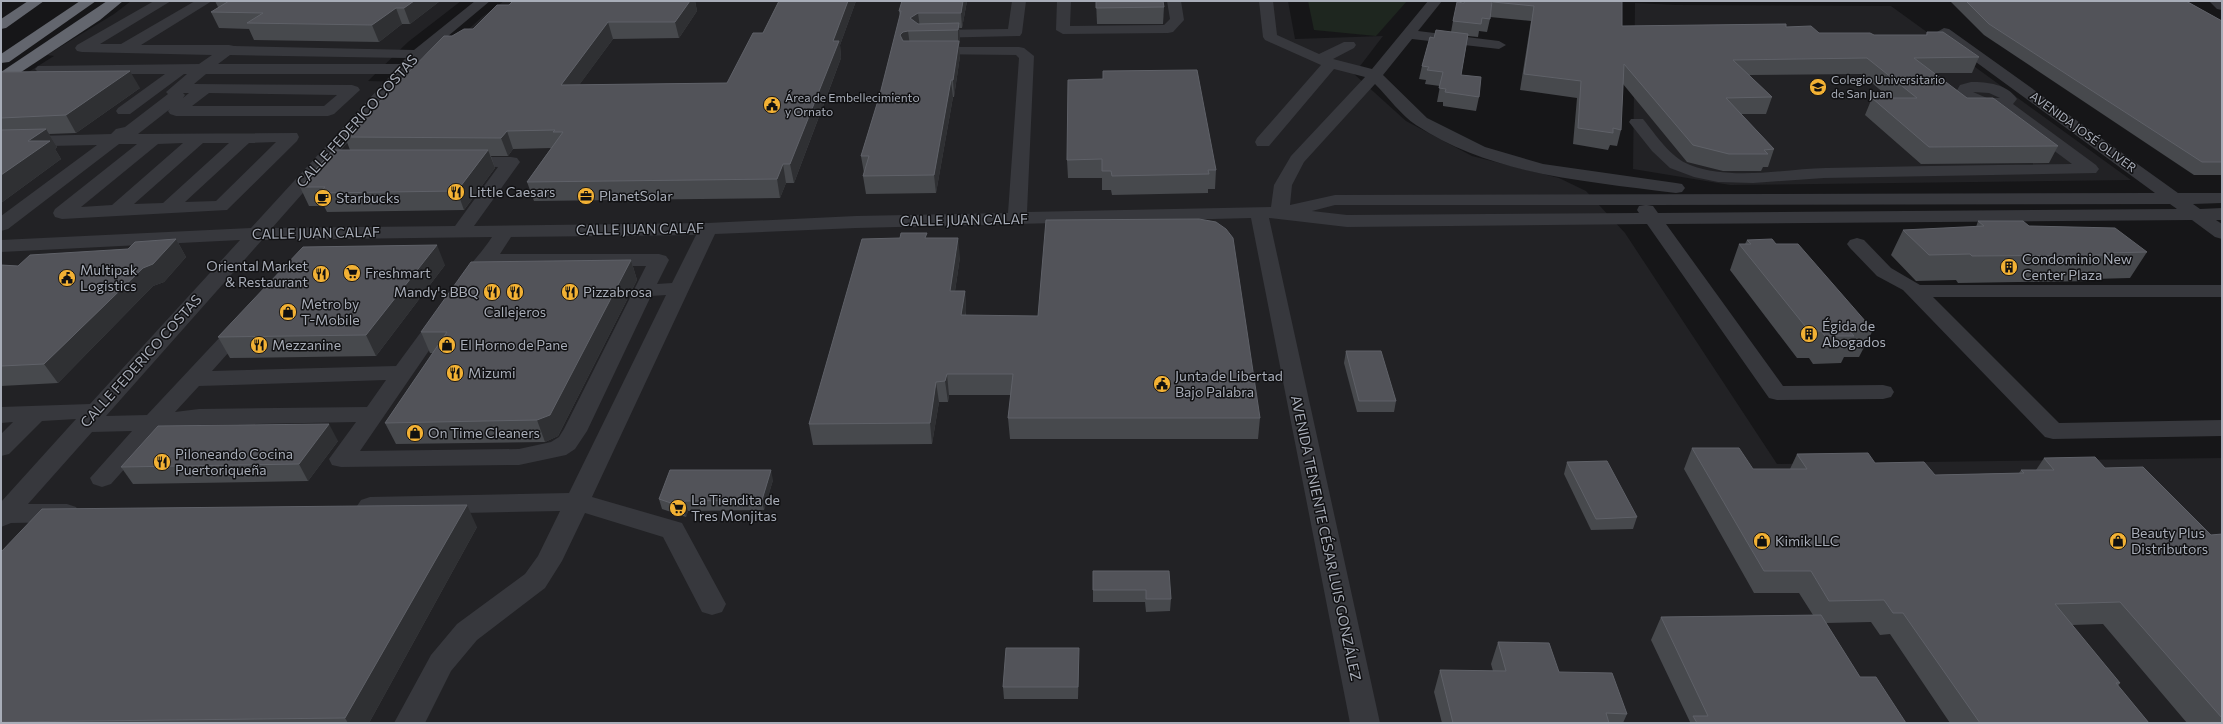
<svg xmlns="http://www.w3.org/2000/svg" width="2223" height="724" viewBox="0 0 2223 724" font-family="Commissioner,sans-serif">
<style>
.built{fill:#222225}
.green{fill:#1e261f}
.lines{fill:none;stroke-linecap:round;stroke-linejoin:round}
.minor{fill:#37383d;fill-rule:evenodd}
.highway{fill:#63666e;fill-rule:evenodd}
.wall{fill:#47494d}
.shaded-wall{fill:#2f3033}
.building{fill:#525359;stroke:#5f6168}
.labels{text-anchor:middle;stroke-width:3;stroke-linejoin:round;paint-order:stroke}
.far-poi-label{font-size:12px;fill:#a8adb8;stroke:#111113;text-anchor:start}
.far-street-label{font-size:12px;fill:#a8adb8;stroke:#111113}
.street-label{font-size:14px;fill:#a8adb8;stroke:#111113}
.poi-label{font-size:14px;fill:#a8adb8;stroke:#111113;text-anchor:start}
</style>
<rect width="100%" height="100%" fill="#161618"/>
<g class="built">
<path d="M131,1H461L408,42L368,81L410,82L482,17L504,1H1288L1295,39L1383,36L1354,74L1406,121L1472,156L1559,178L1586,191L1625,233L1777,464L2222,458V723H1V89L54,56L47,55L114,14Z"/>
<path d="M1635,3L1676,5L1891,6L2131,180L1730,185L1633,169Z"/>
</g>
<path class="green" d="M1308,1H1407L1376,36L1314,30Z"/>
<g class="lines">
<g class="minor">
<path d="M154,1H171L100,44H121L195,1H212L141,45H229L234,46L414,50L475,1H490L423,57L272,228L455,226L498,167L457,166L454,162L457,158L463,157H511L517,158L520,162L474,226L708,223L856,216L1008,213L1019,58L1016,55L924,54L922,51L924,48L929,47H1019L1024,48L1034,56L1027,212L1271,207L1274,185L1291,156L1365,77L1334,69L1269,146H1257L1255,142L1257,138L1321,65L1265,40L1263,37L1259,1H1273L1277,35L1319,54L1344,42H1354L1356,45L1354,48L1333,59L1372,69L1428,1H1442L1418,31L1499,41L1506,45L1499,49L1412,39L1383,75L1427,118L1485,147L1543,164L1676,183L1682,184L1685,188L1682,192L1676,193C1588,181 1493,176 1416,125C1401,115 1388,97 1375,84L1304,162L1292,185L1290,205L1335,195L2155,193L1939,35L1937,32L1944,28L1949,29L2178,193H2222V203L2193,204L2200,209L2222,208V220H2216L2222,224V239L2215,237L2192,220L1666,224L1783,386L1883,385L1891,387L1894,392L1891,397L1883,399L1777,400L1769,398L1647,224L1347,227L1269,218L1380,723H1350L1251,218L856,228L715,234L592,497L682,523L726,604L722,612L712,615L702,612L663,537L585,513L562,561L545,588L477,640L451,671L425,723H394L431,655L457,624L525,574L538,556L560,511L370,515L361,512L357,506L361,500L370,497L569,493L666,295L651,296L587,431L575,449L566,455L519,465L341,467L332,465L329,459L356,422L199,425L160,429L111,484L102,487L93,484L90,478L132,431L92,432L28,504H67L76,507L80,513L76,519L67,522L11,523L1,527V502L76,419L42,421L9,454L1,456V434L13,422L1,423V407L90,404L240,240L1,252V240L251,228L392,74H206L194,84L352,85L358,87L360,90L334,114L328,116H176L170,114L168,111L170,109L138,134L297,133L299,137L297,141L227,210L62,219L55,217L53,213L55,209L137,144H119L8,229L1,231V216L97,145L1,147V137L111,134L116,129L125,127L168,94L166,92L187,74H184L130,114H118L116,111L118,108L165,74H43L38,72L35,69L38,66L199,64L212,55L82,52L77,51L75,48L77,45ZM230,55L406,58L400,64H218ZM183,93H189L183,98L185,95ZM209,93L337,95L324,106H192ZM276,142L216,201L185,202L249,143ZM183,143L112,205L81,207L158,144ZM203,143H229L163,203L134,204ZM2170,204L2177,209L1658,213L1653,206L1647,205ZM1335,205H1645L1639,206L1637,210L1639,213L1347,215L1312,211ZM696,235L672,283L657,284L669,260L666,256L659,254H500L511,237ZM492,237C481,254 467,267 456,284L459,288L466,290L473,288L483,273L492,266H646L564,429L559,437L551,442L519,449L360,451L452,317L449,313L442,311L435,313L396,366L212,371L254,324L250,320L243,318L236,320L147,415L106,416L262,240ZM386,380L367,407L199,409L175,412L199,386Z"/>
<path d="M1012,1H1026L1022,33L1020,36L930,38L923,34L930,30L1008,29Z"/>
<path d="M1057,1H1071L1070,26L1164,25L1170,19L1167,1H1181L1184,20L1173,32L1168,33L1063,34L1056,30Z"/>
<path d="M2209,1H2222V10L2217,9Z"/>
<path d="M1971,82C1988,82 2007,84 2017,99L2013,104L2096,165L2099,169L2096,173L1824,178L1753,183L1718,182L1694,177L1670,168L1652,151L1629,122L1631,119H1643C1656,135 1670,157 1690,165C1733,181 1782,169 1826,168C1908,166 1990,165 2072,164L1998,109L1973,104L1962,99L1956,92L1960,85ZM1973,92L1989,93L2000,98H1987Z"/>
<path d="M1857,238L1864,240L1891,268L1920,285H2222V297H1933L2059,423L2222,420V436L2053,439L2045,437L1903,290L1877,276L1850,248L1847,244L1850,240Z"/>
</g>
<g class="highway">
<path d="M28,1H44L6,28L1,29V19Z"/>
<path d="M80,1H96L9,62L1,63V54Z"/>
<path d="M107,1H123L100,20L6,82L1,84V72Z"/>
</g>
</g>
<g class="wall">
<path d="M215,1H440L410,24H402L379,42L254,40L249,29L219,28L211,12L219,7H218Z"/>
<path d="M513,1H695L697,11L679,38L613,39L579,85L727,83L763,33L779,1H856L840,45L841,58L831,85L794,183H786L780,198L534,201L527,182L551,148L513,149L508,156H491L495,168L464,210L327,212L324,206H309L300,187L350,150L345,137L452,36L473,29L509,5Z"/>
<path d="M967,1L962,28H959L960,39L959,45L960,56L954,97H953L936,193L866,194L863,176L864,173L861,156L880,94L900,17L899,11Z"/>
<path d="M1096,1L1164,7L1163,24H1097Z"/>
<path d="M1492,1H1622V26L1786,27L1819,33L1874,35H1926L1927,32L1979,57L1972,73H1934L1967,98L2058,146L2049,163L1921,164L1865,115L1872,98H1890L1861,74L1749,75L1772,97L1766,114H1741L1774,149L1768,167H1763L1761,171H1723L1687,162L1623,84L1621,130L1617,146L1610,145L1608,150L1573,144L1577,98L1520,90L1531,21L1490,17Z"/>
<path d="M1950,1H2186L2222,21V175H2194L1984,35Z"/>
<path d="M1464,3L1490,19L1487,32L1479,31L1478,37L1468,36L1461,75L1479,97L1476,111L1443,106V102H1437L1440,86L1425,84L1426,80L1419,79L1422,66L1434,38L1451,32L1453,21Z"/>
<path d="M1103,71L1216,170L1215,189H1208V193L1112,195L1111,190H1102V178H1068L1067,160L1103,79Z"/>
<path d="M1,72L140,88L76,133L49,134L57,147L55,149L61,159L1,203Z"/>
<path d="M1978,221L2029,226L2147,252L2130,278L2094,279L2093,281L1958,283L1956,280L1916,281L1891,255L1903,230L1976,227Z"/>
<path d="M900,238H927L960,257L955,291H965L966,311V315L1260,418L1258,439H1010L1008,418L1011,395H949L948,402H939L932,444L813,445L809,424Z"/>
<path d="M176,239L186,257L164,282L153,286L58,383L1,386V265L18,266L128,249Z"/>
<path d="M1747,240L1776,244L1873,330L1859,357H1844L1841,363L1813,364L1809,358H1797L1730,270L1739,244H1745Z"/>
<path d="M631,260L637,280L558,436L545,442L396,444L385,423L433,353H430L421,332Z"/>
<path d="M445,265L376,356L230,358L218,337Z"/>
<path d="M1346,351L1396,401L1394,412H1357L1344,363Z"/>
<path d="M338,441L308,481L133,484L121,467Z"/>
<path d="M1692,448L1753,469H1790L1797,454L1875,463L1935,475L2019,473L2021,470H2036L2044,458L2105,468L2211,535L2222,534V723H2187L2103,624L2072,625L2120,683L2118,686L2149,723H1950L1890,634L1880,635L1871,622L1826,623L1860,677L1906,723H1690V722L1651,640L1661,617L1813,615L1799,593H1754L1684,469Z"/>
<path d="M1567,462L1637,517L1633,529L1591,530L1564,474Z"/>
<path d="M773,480L764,510L688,511L686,517L662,509L659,499Z"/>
<path d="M477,527L369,723H1V552Z"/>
<path d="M1093,571L1171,599L1170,611L1146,612L1145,602H1093Z"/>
<path d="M1498,642L1559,672L1627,714L1623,723H1442L1434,692L1440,670L1493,671L1491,664Z"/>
<path d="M1079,660L1078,699H1004L1003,687Z"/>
</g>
<g class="shaded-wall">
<path d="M414,1H440L410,24L404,8Z"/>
<path d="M690,1H695L697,11L679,38L675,22Z"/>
<path d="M848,1H856L840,45L841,58L794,183L790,164L833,41Z"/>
<path d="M963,1H967L962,28L961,13Z"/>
<path d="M396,8L402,24L379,42L372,25Z"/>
<path d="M918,13L920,28L910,18Z"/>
<path d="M608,22L613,39L566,103L561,85Z"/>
<path d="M959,23L960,39L959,45L960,56L954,97L953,80L958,42V30Z"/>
<path d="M908,31L910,46L905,48L900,35L903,32Z"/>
<path d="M130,71L140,88L76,133L66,115Z"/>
<path d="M951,80L953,97L936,193L934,175Z"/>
<path d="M46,129L57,147L55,149L61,159L1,203V175L28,141Z"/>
<path d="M507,131L513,149L508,156L501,138Z"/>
<path d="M488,150L495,168L464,210L457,191Z"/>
<path d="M783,164L786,183L780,198L777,179Z"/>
<path d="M958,238L960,257L952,311L950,291Z"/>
<path d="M176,239L186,257L164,282L153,286L58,383L44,364L143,268Z"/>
<path d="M437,245L445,265L376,356L366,335Z"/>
<path d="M631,260L637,280L558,436L545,442L537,420Z"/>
<path d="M965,291L966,311L963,335L961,315Z"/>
<path d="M947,374L949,395L948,402L945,381Z"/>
<path d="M936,382L939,402L932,444L930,423Z"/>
<path d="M329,424L338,441L308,481L299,464Z"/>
<path d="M771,470L773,480L764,510L762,500Z"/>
<path d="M685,501L688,511L686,517L683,507Z"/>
<path d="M467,505L477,527L369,723H348L345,718Z"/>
<path d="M1079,648V660L1078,699V687Z"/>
</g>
<g class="building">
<path d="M229,1H414L404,8H396L372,25L247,23L263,13L211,12Z"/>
<path d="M513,1H690L675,22H608L561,85L727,83L753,33H763L779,1H848L833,41H839L790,164H783L777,179L527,182L563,132H553L555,130L507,131L501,138L345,137L444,36H452L464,29H473L497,5H509Z"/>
<path d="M902,1H963L961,13H918L910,18L918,24L959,23L958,30L908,31L903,32L900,35L903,41H959L953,80H951L934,175L863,176L869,156H861L880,94L901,11H899Z"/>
<path d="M1096,1H1163L1164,7L1096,8Z"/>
<path d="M1464,1H1492L1490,19L1482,18L1481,24L1453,21L1457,2L1464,3Z"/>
<path d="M1493,1H1622V26L1786,24V27L1811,26L1819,33H1870L1874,35H1927V32H1943L1979,57L1914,58L1967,98H1993L2058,146L1929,147L1872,98H1917L1867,58L1733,60L1772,97L1726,98L1774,149L1764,150L1768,154H1729L1693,145L1624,64L1621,130L1613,128V133L1578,128L1581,81L1524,74L1534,6L1493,2Z"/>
<path d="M1966,1H2186L2222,21V162H2202L1989,24Z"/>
<path d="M1436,30L1468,34L1461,75L1481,77L1479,97L1445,92L1446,89L1439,88L1443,72L1427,70L1429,67L1422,66L1430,37L1434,38Z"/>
<path d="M1197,70L1216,170H1208L1209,174L1112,176L1111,171H1102V159L1067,160L1068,80L1103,79V71Z"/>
<path d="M130,71L66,115L1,118V72Z"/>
<path d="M46,129L28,141H50L1,175V130Z"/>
<path d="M333,150H488L457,191L318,193L325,187H300Z"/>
<path d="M1199,219L1216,222L1226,229L1233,238L1260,418H1008L1013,374H947L945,381L936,382L930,423L809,424L862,239L900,238L901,233H927L925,238H958L950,291H965L961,315L1038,316L1046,220Z"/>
<path d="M1978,221H2023L2029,226L2115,228L2147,252L2106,253L2109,255L1972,256L1970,254L1929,255L1903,230L1984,226Z"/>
<path d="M176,239L153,264L143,268L44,364L1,366V265L18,266L30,255L128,249L135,242Z"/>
<path d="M1772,239L1776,244H1798L1873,330H1849L1854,336H1825L1821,331H1809L1739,244H1751L1747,240Z"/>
<path d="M437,245L366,335L218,337L303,247Z"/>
<path d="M631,260L550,415L537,420L385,423L447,332H421L471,262Z"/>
<path d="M1346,351H1381L1396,401H1359Z"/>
<path d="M329,424L299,464L121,467L158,426Z"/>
<path d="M1692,448H1739L1753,469H1807L1797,454L1868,453L1875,463L1924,462L1935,475L2024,473L2021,470H2054L2044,458L2095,457L2105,468L2143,467L2211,535L2222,534V718L2120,602L2055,604L2120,683H2116L2149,723H1980L1903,613H1893L1884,600L1829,601L1811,571H1764Z"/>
<path d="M1607,461L1637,517L1596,519L1567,462Z"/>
<path d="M670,470H771L762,500L685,501L683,507L659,499Z"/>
<path d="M467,505L345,718L1,722V552L42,509Z"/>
<path d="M1093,571H1169L1171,599H1146V590H1093Z"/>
<path d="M1821,615L1860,677H1876L1906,723H1697L1693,716H1708L1661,617Z"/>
<path d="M1498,642L1549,643L1559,672L1612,673L1627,714L1606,713L1609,723H1453L1440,670L1506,671Z"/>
<path d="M1006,648H1079L1078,687H1003Z"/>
</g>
<defs>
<symbol id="university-disc" viewBox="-11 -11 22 22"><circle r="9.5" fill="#f2b134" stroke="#111113"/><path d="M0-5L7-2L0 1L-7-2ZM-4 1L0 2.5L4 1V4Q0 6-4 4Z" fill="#111"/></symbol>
<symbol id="civic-disc" viewBox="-11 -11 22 22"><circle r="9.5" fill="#f2b134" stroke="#111113"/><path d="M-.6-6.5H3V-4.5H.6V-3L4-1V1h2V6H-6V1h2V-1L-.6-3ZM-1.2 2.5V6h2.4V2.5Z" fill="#111"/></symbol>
<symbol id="restaurant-disc" viewBox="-11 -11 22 22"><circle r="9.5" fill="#f2b134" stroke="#111113"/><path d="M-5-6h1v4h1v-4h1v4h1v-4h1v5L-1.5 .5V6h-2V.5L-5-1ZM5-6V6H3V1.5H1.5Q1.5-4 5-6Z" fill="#111"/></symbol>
<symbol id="office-disc" viewBox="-11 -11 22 22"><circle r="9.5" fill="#f2b134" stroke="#111113"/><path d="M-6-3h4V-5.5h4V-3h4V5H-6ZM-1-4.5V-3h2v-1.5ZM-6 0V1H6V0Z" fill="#111"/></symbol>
<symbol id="cafe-disc" viewBox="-11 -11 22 22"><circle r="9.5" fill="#f2b134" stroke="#111113"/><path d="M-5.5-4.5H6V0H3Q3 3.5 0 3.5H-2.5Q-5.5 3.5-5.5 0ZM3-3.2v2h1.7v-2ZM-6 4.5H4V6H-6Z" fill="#111"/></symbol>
<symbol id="building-disc" viewBox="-11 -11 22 22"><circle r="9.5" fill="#f2b134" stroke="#111113"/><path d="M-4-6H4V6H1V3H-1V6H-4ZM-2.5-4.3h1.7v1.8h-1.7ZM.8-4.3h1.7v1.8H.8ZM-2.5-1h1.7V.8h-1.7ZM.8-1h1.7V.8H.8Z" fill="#111"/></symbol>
<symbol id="supermarket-disc" viewBox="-11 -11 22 22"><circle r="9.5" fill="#f2b134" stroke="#111113"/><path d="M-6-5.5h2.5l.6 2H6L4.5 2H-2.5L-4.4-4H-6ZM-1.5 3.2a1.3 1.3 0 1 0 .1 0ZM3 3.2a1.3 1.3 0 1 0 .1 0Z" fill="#111"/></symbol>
<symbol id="shop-disc" viewBox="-11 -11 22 22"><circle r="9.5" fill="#f2b134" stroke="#111113"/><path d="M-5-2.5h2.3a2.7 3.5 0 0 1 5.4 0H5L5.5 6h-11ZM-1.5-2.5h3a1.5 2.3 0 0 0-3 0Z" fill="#111"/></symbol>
</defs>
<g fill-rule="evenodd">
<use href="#university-disc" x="1808" y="77" width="20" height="20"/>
<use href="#civic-disc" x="762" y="95" width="20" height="20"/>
<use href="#restaurant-disc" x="446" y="182" width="20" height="20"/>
<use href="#office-disc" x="576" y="186" width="20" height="20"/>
<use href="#cafe-disc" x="313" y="188" width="20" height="20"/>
<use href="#building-disc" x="1999" y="257" width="20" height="20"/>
<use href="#supermarket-disc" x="342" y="263" width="20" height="20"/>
<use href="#restaurant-disc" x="311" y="264" width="20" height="20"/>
<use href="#civic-disc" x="57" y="268" width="20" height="20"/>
<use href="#restaurant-disc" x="482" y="282" width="20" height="20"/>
<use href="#restaurant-disc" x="505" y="282" width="20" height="20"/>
<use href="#restaurant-disc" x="560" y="282" width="20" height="20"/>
<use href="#shop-disc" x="278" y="302" width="20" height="20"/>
<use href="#building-disc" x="1799" y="324" width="20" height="20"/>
<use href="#restaurant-disc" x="249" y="335" width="20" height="20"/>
<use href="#shop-disc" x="437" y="335" width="20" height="20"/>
<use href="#restaurant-disc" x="445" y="363" width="20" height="20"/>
<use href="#civic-disc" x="1152" y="374" width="20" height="20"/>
<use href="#shop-disc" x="405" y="423" width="20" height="20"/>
<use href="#restaurant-disc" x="152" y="452" width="20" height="20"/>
<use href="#supermarket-disc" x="668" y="498" width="20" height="20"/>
<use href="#shop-disc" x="1752" y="531" width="20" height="20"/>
<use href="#shop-disc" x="2108" y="531" width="20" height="20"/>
</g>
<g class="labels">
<g class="far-poi-label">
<text x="1831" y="84">Colegio Universitario<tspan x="1831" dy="14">de San Juan</tspan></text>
<text x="785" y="102">Área de Embellecimiento<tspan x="785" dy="14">y Ornato</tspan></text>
</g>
<g class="far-street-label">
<text transform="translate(2083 132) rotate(36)" y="4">AVENIDA JOSÉ OLIVER</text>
</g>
<g class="street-label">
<text transform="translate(357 121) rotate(-48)" y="5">CALLE FEDERICO COSTAS</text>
<text transform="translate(964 220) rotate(-1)" y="5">CALLE JUAN CALAF</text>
<text transform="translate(640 229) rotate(-1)" y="5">CALLE JUAN CALAF</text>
<text transform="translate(316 233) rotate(-1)" y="5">CALLE JUAN CALAF</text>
<text transform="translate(141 361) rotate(-48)" y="5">CALLE FEDERICO COSTAS</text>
<text transform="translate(1326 538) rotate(78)" y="5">AVENIDA TENIENTE CÉSAR LUIS GONZÁLEZ</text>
</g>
<g class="poi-label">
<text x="469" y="197">Little Caesars</text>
<text x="599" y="201">PlanetSolar</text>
<text x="336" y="203">Starbucks</text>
<text x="2022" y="264">Condominio New<tspan x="2022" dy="16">Center Plaza</tspan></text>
<text x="308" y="271" text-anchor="end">Oriental Market<tspan x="308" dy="16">&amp; Restaurant</tspan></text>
<text x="80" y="275">Multipak<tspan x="80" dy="16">Logistics</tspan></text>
<text x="365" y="278">Freshmart</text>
<text x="479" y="297" text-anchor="end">Mandy's BBQ</text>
<text x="583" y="297">Pizzabrosa</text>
<text x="301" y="309">Metro by<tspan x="301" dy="16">T-Mobile</tspan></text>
<text x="515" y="317" text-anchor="middle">Callejeros</text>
<text x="1822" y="331">Égida de<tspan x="1822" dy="16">Abogados</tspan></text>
<text x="272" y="350">Mezzanine</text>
<text x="460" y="350">El Horno de Pane</text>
<text x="468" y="378">Mizumi</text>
<text x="1175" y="381">Junta de Libertad<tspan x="1175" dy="16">Bajo Palabra</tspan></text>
<text x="428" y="438">On Time Cleaners</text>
<text x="175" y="459">Piloneando Cocina<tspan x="175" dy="16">Puertoriqueña</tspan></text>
<text x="691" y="505">La Tiendita de<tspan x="691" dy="16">Tres Monjitas</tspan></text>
<text x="2131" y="538">Beauty Plus<tspan x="2131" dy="16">Distributors</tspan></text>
<text x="1775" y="546">Kimik LLC</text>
</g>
</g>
<rect width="2223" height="724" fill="none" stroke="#a8adb8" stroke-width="4"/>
</svg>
